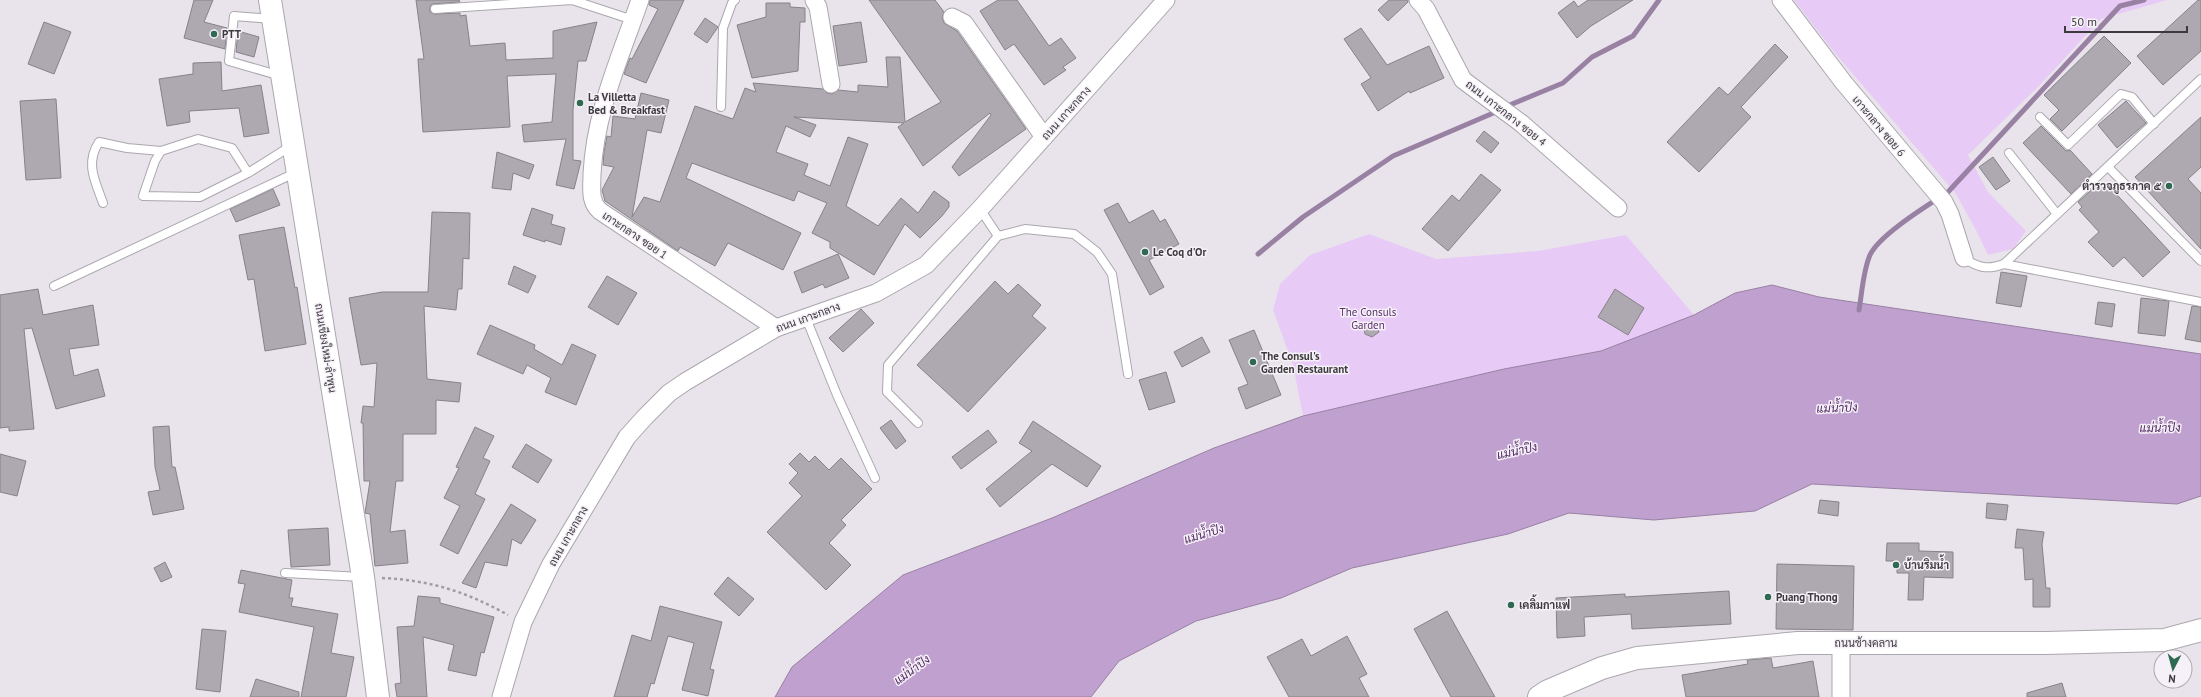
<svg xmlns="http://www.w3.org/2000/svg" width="2201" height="697" viewBox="0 0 2201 697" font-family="'PT Sans',Sarabun,sans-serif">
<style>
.green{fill:#e8caf7}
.water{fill:#c0a0cf;stroke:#9881a3}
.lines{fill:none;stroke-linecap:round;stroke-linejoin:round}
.stream{stroke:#9881a3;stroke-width:5}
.building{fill:#aea9b0;stroke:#868289}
.lane-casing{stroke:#aba7ae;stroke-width:10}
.street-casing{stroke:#aba7ae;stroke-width:19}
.secondary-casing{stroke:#aba7ae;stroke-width:24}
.path{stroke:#a09ca1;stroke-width:2.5;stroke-dasharray:3 3;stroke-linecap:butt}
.lane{stroke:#fff;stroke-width:8}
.street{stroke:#fff;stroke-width:17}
.secondary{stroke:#fff;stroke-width:22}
.poi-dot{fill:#2f6952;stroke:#f6f1f8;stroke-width:1.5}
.labels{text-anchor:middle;stroke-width:3;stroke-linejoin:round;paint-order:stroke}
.poi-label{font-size:11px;font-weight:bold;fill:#3c3a3d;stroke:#f6f1f8;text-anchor:start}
.street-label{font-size:11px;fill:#3c3a3d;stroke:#f6f1f8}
.park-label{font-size:11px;fill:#59306a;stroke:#f6f1f8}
.water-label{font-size:12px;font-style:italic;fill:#542c65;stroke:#f6f1f8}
</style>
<rect width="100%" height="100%" fill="#e9e4eb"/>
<g class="green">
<path d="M1794,0H2167L2101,19L2039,86L1968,155L1988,192L2026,231L2013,249L1988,255L1977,232L1956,194L1834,52Z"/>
<path d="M1369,234L1436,259L1538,251L1626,235L1694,315L1601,351L1504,369L1303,416L1293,365L1273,310L1280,284L1310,255Z"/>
</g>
<path class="water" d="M1772,285L1819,297L2201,354V496L2177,504L1812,484L1755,511L1654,520L1569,513L1508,534L1352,568L1281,598L1196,621L1119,661L1091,697H775L792,667L903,575L1052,518L1214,448L1303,416L1504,369L1601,351L1694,315L1735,293Z"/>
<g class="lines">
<g class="stream">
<path d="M1505,107L1563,83L1592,57L1633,36L1659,0"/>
<path d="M1258,254L1303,217L1393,156L1498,111"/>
<path d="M1859,310C1862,293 1863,271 1870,255C1879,235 1928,205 1948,192L2120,6L2144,0"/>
</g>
</g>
<g class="building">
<path d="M194,0H213L204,22L227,28L225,49L184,38Z"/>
<path d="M416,0H459L460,2L432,4L430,7V12L435,14L460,13V16L466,15L470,46L505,43L506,60L553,58V31L597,22L586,61H578L573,110V160L581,161L574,189L556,185L566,139L524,142L522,125L552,122L556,74L507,76L510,127L423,132L418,59H424Z"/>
<path d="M650,0H684L646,83L624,74L630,58L632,59L658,9L649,5Z"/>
<path d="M869,0H935L944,12L942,17L944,23L957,31L1026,129L959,176L952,167L991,115L990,113L923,166L898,127L904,123L794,117L816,125L810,137L786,126L776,152L808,164L804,175L830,186L848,137L868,144L846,206L878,226L901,198L918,213L934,191L949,202V207L942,216L920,238L905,224L874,275L830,248V242L812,233L827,203L798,191L794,201L692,163L686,178L801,233L783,270L728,243L715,266L680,247L678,251L605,201L602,190L614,167L603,165L604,152L607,136L611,137L613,116L635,119L641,93L669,100L661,133L647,130L632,217L644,197L660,202L695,106L733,119L745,88L756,92L753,83L823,89L827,93L832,94L838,90L858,92V85L888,87L886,57H900L905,122L941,102Z"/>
<path d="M998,0H1017L1049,46L1061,38L1076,58L1063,67L1066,70L1044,85L1014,44L1005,50L980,11Z"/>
<path d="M1389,0H1408V2L1388,21L1378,10Z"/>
<path d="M1588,0H1633L1591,26L1577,38L1558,13L1574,1L1578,7Z"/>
<path d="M2198,0H2201V51L2163,85L2137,56Z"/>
<path d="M766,3H790V7L805,8V22H800L798,71L752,78L737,25L766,17Z"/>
<path d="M705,18L718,27L707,43L694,34Z"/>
<path d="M44,22L71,32L54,74L28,64Z"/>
<path d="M861,22L867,62L839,66L833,26Z"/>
<path d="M1361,28L1387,65L1429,46L1444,78L1410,93L1409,91L1378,111L1361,84L1371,78L1344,39Z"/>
<path d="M238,31L259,37L254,57L236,52Z"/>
<path d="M2104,36L2131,63L2062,131L2050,119L2059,110L2044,95Z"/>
<path d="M1775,44L1788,57L1741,107L1751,117L1699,172L1667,142L1719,87L1728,95Z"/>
<path d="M221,62L222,91L261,85L269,133L244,137L239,108L189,111L190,122L167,126L159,79L193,74V63Z"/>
<path d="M56,99L61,178L26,180L20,101Z"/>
<path d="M2126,101L2146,123L2117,148L2098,125Z"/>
<path d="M2201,117V167L2188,179L2201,193V249L2135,177Z"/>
<path d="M2041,126L2066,151L2070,150L2092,174L2071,194L2023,143Z"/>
<path d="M1484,131L1499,143L1491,153L1476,141Z"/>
<path d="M497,152L534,165L529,179L513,173L511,190L492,188Z"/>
<path d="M1993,157L2010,181L1996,190L1979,167Z"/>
<path d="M1481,174L1501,190L1448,251L1422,229L1452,195L1459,201Z"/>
<path d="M2100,182L2104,186L2107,184L2170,252L2143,277L2124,257L2113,267L2088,242L2099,232L2079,210L2082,207L2078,202Z"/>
<path d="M273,189L280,205L236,222L230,209Z"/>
<path d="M1118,203L1129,223L1153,210L1160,222L1165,219L1179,244L1149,260L1164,287L1150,295L1104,210Z"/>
<path d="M532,208L553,215L551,224L565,228L561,245L545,240V242L523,235Z"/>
<path d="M432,212L470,213L469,259L463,258L462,289H458L456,310L424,306L427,379L461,383L459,402L436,400V434H403V481H396L390,532L405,530L408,563L375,566L370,514L365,513L370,481H364L363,423H361L363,406L374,407L377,363L361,365L349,298L382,292H428Z"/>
<path d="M284,227L295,288L297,287L306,344L265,351L254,279L248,280L239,235Z"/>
<path d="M838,254L849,278L825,288L823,284L802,293L794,272Z"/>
<path d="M514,266L536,276L528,293L508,284Z"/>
<path d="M2001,272L2027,276L2021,307L1996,303Z"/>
<path d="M607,276L637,293L618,325L588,307Z"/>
<path d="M995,281L1008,294L1018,284L1041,305L1032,316L1046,328L968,412L917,365Z"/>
<path d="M38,289L43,315L93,305L99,345L69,349L74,376L98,369L105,396L56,409L32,328L24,329L34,429L9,431V427L0,428V295Z"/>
<path d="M1615,289L1644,308L1628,335L1598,317Z"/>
<path d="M2141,298L2169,301L2165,336L2138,333Z"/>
<path d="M2098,302L2115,304L2112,327L2095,324Z"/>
<path d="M2192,306L2201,307V342L2185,339Z"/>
<path d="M861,309L874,323L843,352L829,338Z"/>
<path d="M1369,322L1377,324L1379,332L1372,337L1365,334L1364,328Z"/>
<path d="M490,325L535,345L534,349L562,365L572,344L596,355L576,405L545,392L551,378L527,365L523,374L477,354Z"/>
<path d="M1254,330L1281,395L1246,409L1238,388L1248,384L1229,340Z"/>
<path d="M1202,337L1210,352L1182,367L1174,352Z"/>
<path d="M1166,372L1175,402L1149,410L1139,380Z"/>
<path d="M891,420L906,441L896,449L880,428Z"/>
<path d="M1033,421L1101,466L1087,487L1052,464L1000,507L986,489L1032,451L1019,443Z"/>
<path d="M169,426L172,467H175L184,509L153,515L148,492L160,490L155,467L153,427Z"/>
<path d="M475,427L494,436L483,458L490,461L475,494L485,499L458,554L440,545L460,506L444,498L459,468L456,467Z"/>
<path d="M988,430L997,442L961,469L952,457Z"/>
<path d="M526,444L552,460L538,483L512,467Z"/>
<path d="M800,453L809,462L815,456L829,470L841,458L872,489L841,520L846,525L829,543L851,565L826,590L767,532L802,496L789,483L798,473L789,464Z"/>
<path d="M0,454L26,461L17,496L0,492Z"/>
<path d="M1820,500L1839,502L1838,516L1818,513Z"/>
<path d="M1987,503L2008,505L2006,520L1986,518Z"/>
<path d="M511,504L536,520L521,544L512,539L507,566L485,562L476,588L462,583Z"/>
<path d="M328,528L330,565L291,567L288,530Z"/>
<path d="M2017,529L2044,532L2042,544L2046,588H2050V607H2033V579L2025,580L2023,548H2015Z"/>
<path d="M1887,543H1919V551L1953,552V578L1924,577L1923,600H1908L1909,573H1897V561H1886Z"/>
<path d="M165,562L172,577L161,582L154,568Z"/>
<path d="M1777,564L1854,566L1853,630L1776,629Z"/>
<path d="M241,570L292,580L289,598H293L291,606L338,614L331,653L354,657L346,697H301L314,627L239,612L245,584L238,583Z"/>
<path d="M728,577L754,599L739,616L714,594Z"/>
<path d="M1729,591L1731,624L1632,629L1631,614L1584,617L1585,636L1557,638L1556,598L1625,594V597Z"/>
<path d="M418,596L440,598V603L494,617L484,653L481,652L476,676L448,670L454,645L423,637L427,697H397L395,684L401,683L397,627L414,626Z"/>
<path d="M660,606L722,622L710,669L714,670L708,696L682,690L694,643L668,636L654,684L651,683L647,697H614L632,635L651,641Z"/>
<path d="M1447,611L1495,697H1451L1414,629Z"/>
<path d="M202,629L226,631L220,692L196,689Z"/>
<path d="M1347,636L1367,674L1359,678L1369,697H1289L1267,657L1302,639L1311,656Z"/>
<path d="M1771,658L1773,668L1813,661L1819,697H1686L1682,675L1748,664L1747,660Z"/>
<path d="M256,679L299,692V697H250Z"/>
<path d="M2062,683L2066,697H2027V693Z"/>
</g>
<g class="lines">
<defs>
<g id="lane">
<path d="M435,9L572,0L633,20"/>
<path d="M272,19L234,16L229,61L281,76"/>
<path d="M721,107L723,28L732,3L735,0"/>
<path d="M2040,117L2068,145L2121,94L2132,97L2154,124"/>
<path d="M2009,153L2057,214"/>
<path d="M2108,167L2201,261"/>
<path d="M248,173L232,148L198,139L161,151L155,161L143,196L200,197L248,173L291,146"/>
<path d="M103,203C95,181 85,163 99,142L127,148L161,151"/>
<path d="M998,236L1025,229L1074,234L1097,252L1112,274L1128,374"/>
<path d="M1964,258C1978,268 1988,270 2004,264L2201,79"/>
<path d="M2004,264L2201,302"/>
<path d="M54,286L297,172"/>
<path d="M806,318L837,395L875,478"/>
<path d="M918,423L887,392L888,365L998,236L980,209"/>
<path d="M285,573L362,577"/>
</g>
<g id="street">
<path d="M640,0C620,58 595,112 592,174C592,188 589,201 600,211L776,328"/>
<path d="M814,0L818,7L831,84"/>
<path d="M1418,0L1426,9L1463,80L1521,123L1618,208"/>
<path d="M1781,0L1844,83L1944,202L1950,214L1964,258"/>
<path d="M952,17L964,23L1044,137"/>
<path d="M1841,643V697"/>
<path d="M501,697L523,622L551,564L627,437L645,417L669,393L685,382L776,328L876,293L926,265L980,209L1166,0"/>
</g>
<g id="secondary">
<path d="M270,0L363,577L378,697"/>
<path d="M1539,697L1548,691L1602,668L1637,658L1798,643H2046L2164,640L2201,630"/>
</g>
</defs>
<use href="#lane" class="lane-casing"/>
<use href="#street" class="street-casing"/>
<use href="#secondary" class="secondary-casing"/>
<path class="path" d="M382,578C430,580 467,592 508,615"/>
<use href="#lane" class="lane"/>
<use href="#street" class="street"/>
<use href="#secondary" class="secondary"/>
</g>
<g class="poi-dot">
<circle cx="214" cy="34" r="4"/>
<circle cx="580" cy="103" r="4"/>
<circle cx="2169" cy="186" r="4"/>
<circle cx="1145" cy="252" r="4"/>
<circle cx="1253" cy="362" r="4"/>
<circle cx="1896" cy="565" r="4"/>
<circle cx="1768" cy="597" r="4"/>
<circle cx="1511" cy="605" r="4"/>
</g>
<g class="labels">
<g class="poi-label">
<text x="222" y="38">PTT</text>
<text x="588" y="101">La Villetta<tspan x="588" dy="13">Bed &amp; Breakfast</tspan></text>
<text x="2161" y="190" text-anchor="end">ตำรวจภูธรภาค ๕</text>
<text x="1153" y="256">Le Coq d'Or</text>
<text x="1261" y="360">The Consul's<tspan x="1261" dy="13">Garden Restaurant</tspan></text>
<text x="1904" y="569">บ้านริมน้ำ</text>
<text x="1776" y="601">Puang Thong</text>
<text x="1519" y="609">เคลิ้มกาแฟ</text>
</g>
<g class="street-label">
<text transform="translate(1066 113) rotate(-48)" y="4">ถนน เกาะกลาง</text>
<text transform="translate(1506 113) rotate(38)" y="4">ถนน เกาะกลาง ซอย 4</text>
<text transform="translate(1879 126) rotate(50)" y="4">เกาะกลาง ซอย 6</text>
<text transform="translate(635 235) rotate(34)" y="4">เกาะกลาง ซอย 1</text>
<text transform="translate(808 317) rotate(-20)" y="4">ถนน เกาะกลาง</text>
<text transform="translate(326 348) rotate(81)" y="4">ถนนเชียงใหม่-ลำพูน</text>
<text transform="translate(568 536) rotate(-60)" y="4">ถนน เกาะกลาง</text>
<text x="1866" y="647">ถนนช้างคลาน</text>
</g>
<g class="park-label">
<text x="1368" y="316">The Consuls<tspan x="1368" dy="13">Garden</tspan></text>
</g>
<g class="water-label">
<text transform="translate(1837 408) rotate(-2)" y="4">แม่น้ำปิง</text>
<text transform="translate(2160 428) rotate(-1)" y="4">แม่น้ำปิง</text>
<text transform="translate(1517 451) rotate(-12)" y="4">แม่น้ำปิง</text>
<text transform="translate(1204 534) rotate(-17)" y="4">แม่น้ำปิง</text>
<text transform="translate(912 670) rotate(-36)" y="4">แม่น้ำปิง</text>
</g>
</g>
<g transform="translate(2173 669) rotate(186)"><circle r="19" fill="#f6f1f8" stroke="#aca8ad"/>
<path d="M0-3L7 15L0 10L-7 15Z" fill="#2f6952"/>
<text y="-6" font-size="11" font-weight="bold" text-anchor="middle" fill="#3c3a3d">N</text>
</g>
<path d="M2065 26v6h122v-6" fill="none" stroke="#3c3a3d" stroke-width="2"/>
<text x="2071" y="26" font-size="12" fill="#3c3a3d" stroke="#f6f1f8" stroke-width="3" paint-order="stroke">50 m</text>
</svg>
